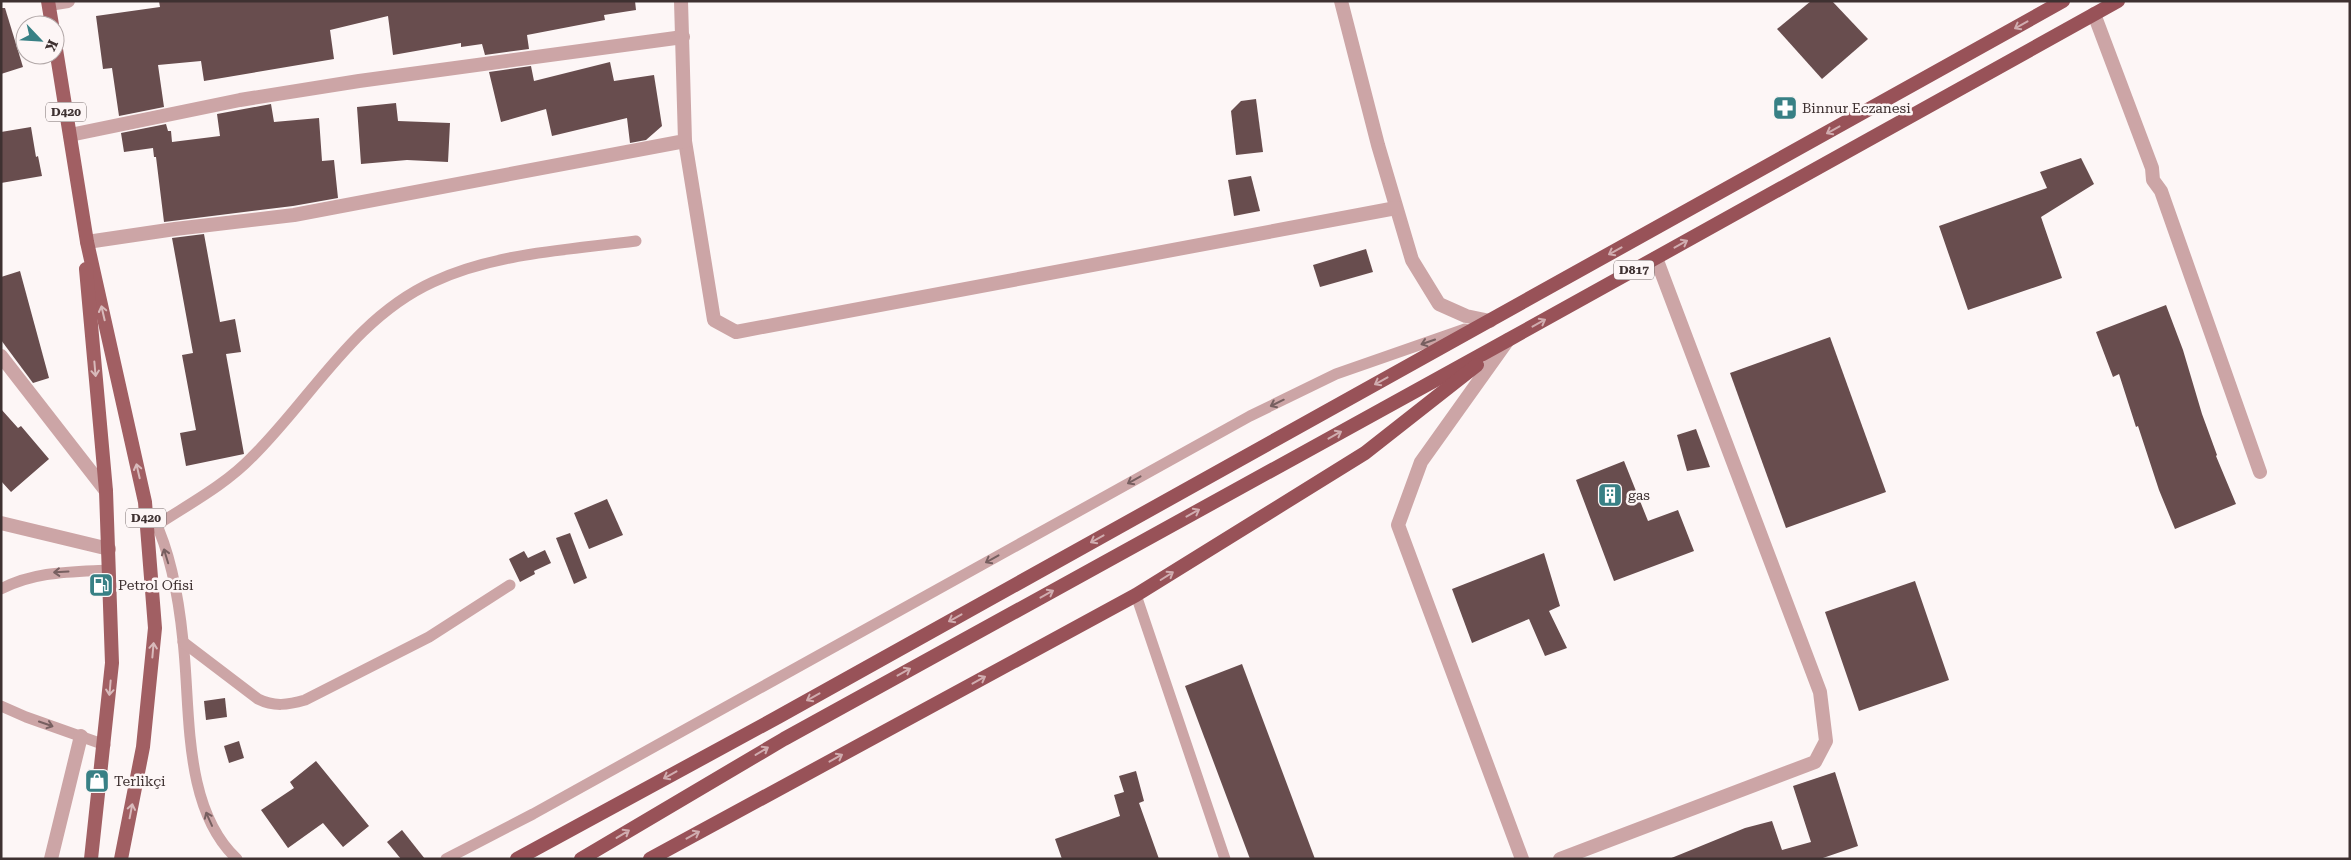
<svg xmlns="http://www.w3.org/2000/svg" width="2351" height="860" viewBox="0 0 2351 860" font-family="'Roboto Serif',serif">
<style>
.building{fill:#684d4e}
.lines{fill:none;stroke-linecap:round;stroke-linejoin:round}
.service{stroke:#cca5a6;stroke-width:11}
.minor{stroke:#cca5a6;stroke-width:14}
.primary{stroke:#a15f63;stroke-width:14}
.trunk{stroke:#985258;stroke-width:14}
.oneway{stroke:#d0acaf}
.oneway2{stroke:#d8babb}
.oneway3{stroke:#775f60}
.labels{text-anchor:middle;stroke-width:5;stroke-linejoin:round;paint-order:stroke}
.shield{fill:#fdf6f6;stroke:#776c6c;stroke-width:1}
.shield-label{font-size:12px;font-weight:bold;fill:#3e3131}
.poi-label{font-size:14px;fill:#3e3131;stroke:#fdf6f6;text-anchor:start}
</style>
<rect width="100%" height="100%" fill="#fdf6f6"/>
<g class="building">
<path d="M159,1H635L636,10L604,15L605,20L527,35L529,49L485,55L482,44L461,47V43L393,55L388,16L330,30L334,59L204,81L201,61L158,65L164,107L119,116L112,68L103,69L96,16L160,7Z"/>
<path d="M1811,1H1832L1868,39L1822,79L1777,29Z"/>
<path d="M1,8H5L23,67L1,74Z"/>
<path d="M610,62L614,81L654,75L662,126L646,140L630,143L627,118L552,136L546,109L501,122L489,72L531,66L534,81Z"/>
<path d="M1256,99L1263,152L1236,155L1231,111L1241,101Z"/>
<path d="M396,103L398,121L450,123L448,162L407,160L361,164L357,107Z"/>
<path d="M271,104L274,122L319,118L322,161L334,160L338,198L293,206L164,222L156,157H154L153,148L124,152L121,133L166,124L168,131H171L172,142L220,136L217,114Z"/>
<path d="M31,127L36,157L38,156L42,176L1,183V132Z"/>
<path d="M2081,158L2094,184L2041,217L2062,278L1968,310L1939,226L2047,188L2040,172Z"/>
<path d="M1251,176L1260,211L1234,216L1228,180Z"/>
<path d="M204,234L220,322L235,319L241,352L226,354L244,454L186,466L180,433L196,430L182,355L193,353L172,238Z"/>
<path d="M1366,249L1373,272L1320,287L1313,265Z"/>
<path d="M20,271L49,378L33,383L1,340V277Z"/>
<path d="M2166,305L2183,350L2202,414L2217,455L2216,456L2236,504L2175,529L2159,490L2138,426L2136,427L2119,374L2113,377L2096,332Z"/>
<path d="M1830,337L1886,492L1786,528L1730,373Z"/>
<path d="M1,409L18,428L21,426L49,459L11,492L1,481Z"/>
<path d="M1696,429L1710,467L1687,471L1677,435Z"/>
<path d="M1624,461L1648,521L1678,510L1694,551L1614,581L1576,480Z"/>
<path d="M607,499L623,535L589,549L574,513Z"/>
<path d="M570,533L587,578L574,584L556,538Z"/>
<path d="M545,550L551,563L534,571L535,574L520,582L509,559L524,551L528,558Z"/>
<path d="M1544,553L1560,606L1549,611L1567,648L1545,656L1529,619L1472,643L1452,589Z"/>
<path d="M1915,581L1949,680L1859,711L1825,612Z"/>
<path d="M1242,664L1315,859H1250L1185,686Z"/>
<path d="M225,698L227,717L206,720L204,701Z"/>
<path d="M239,741L244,758L229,763L224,746Z"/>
<path d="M316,761L369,826L343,847L323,823L288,848L261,810L294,788L290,782Z"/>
<path d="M1136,771L1144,801L1139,803L1159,859H1062L1055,839L1120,816L1114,795L1124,792L1119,776Z"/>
<path d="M1835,772L1858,846L1820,859H1669L1745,828L1772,821L1782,850L1811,842L1793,786Z"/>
<path d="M402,830L425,859H401L387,842Z"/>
</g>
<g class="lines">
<g class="service">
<path d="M154,519C172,556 179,601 183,641C191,710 182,808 237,859"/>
<path d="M157,525C189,504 225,485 252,457C311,399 354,318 433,282C495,253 568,250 636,241"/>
<path d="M1,589C35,571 72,572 109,570"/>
<path d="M1136,595L1225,859"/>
<path d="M183,642L258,699C274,707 288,705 305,700L429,637L510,585"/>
<path d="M1,706L26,717L105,745"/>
<path d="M446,859L533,814L1250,416L1336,374L1465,329"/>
</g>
<g class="minor">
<path d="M1341,1L1378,145L1412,260L1439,304L1466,316L1490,321"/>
<path d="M49,4L68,1"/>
<path d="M2094,14L2152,168L2153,180L2161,191L2260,472"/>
<path d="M70,135L240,100L359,81L683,37"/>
<path d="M685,141L714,320L736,332L1396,208"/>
<path d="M87,242L175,229L294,215L685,141L681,1"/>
<path d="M1508,340L1421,462L1398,525L1522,859"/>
<path d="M1,356L106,491"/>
<path d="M1,523L109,549"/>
<path d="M51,859L81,736"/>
<path d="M1560,859L1815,762L1826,741L1820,692L1656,258"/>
</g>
<g class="primary">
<path d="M48,1L52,25"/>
<path d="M55,43L87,242L145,502L155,628L143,747L121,859"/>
<path d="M86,269L106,491L112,663L91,859"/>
</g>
<g class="trunk">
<path d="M517,859L778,717L2063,1"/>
<path d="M581,859L784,739L1508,340L2118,1"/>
<path d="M650,859L1136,595L1365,453L1477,365"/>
</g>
</g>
<defs><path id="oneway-shaft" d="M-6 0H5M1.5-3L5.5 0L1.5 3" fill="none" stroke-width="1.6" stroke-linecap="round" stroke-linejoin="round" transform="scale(1.25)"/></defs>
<g class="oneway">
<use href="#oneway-shaft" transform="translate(2021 25) rotate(151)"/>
<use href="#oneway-shaft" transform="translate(1833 130) rotate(151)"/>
<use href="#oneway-shaft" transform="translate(1681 244) rotate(-29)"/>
<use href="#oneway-shaft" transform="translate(1615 251) rotate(151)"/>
<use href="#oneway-shaft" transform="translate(1539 323) rotate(-29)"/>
<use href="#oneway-shaft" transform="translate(1381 381) rotate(151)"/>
<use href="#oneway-shaft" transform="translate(1335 435) rotate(-29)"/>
<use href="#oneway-shaft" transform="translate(1193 513) rotate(-29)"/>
<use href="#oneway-shaft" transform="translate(1097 539) rotate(151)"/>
<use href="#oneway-shaft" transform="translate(1167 576) rotate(-32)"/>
<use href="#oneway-shaft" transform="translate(1047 594) rotate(-29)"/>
<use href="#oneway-shaft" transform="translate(955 618) rotate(151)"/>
<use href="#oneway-shaft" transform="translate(904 672) rotate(-29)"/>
<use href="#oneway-shaft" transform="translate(979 680) rotate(-29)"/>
<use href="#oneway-shaft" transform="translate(813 697) rotate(151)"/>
<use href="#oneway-shaft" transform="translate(762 751) rotate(-31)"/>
<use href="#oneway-shaft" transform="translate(836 758) rotate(-29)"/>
<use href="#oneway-shaft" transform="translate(670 775) rotate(151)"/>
<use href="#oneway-shaft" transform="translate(623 834) rotate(-31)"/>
<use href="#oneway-shaft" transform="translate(693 835) rotate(-29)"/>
</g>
<g class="oneway2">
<use href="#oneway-shaft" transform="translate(103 313) rotate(-103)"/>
<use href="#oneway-shaft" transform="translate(95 369) rotate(85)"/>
<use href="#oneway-shaft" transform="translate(138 471) rotate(-103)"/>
<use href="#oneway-shaft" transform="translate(153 650) rotate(-85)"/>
<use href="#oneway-shaft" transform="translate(110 688) rotate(95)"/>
<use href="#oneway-shaft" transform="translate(131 811) rotate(-79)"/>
</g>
<g class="oneway3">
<use href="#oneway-shaft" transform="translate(1428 342) rotate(161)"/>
<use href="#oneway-shaft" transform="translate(1277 403) rotate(154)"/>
<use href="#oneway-shaft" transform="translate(1134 480) rotate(151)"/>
<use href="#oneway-shaft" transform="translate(166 556) rotate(-107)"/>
<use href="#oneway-shaft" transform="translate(992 559) rotate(151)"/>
<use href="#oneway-shaft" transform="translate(61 572) rotate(177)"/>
<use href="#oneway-shaft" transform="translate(46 724) rotate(19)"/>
<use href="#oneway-shaft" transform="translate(209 819) rotate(-114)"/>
</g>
<defs>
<symbol id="pharmacy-square" viewBox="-11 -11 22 22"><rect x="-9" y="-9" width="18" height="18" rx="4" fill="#388085" stroke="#fdf6f6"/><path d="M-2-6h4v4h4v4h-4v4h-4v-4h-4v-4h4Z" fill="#fff"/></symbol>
<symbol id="building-square" viewBox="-11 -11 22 22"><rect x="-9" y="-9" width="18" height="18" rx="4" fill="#388085" stroke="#fdf6f6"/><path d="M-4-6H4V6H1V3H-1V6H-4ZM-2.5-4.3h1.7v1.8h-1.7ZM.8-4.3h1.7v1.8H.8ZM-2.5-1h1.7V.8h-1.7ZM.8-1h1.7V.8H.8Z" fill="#fff"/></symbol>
<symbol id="fuel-square" viewBox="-11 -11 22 22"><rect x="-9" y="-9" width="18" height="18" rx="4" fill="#388085" stroke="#fdf6f6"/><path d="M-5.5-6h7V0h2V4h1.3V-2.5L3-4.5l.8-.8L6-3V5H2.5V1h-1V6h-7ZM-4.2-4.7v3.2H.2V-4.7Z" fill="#fff"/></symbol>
<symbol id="shop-square" viewBox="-11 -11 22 22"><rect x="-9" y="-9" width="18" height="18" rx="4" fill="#388085" stroke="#fdf6f6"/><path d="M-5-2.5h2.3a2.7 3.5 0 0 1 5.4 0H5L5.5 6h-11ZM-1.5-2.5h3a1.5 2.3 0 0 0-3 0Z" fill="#fff"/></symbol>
</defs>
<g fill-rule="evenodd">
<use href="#pharmacy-square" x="1771" y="94" width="28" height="28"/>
<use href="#building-square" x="1596" y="481" width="28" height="28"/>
<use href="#fuel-square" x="87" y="571" width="28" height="28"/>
<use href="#shop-square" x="83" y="767" width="28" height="28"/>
</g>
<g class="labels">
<g class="shield">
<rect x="46" y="102.5" width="40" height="19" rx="4"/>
<rect x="1614" y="260.5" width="40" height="19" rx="4"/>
<rect x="126" y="508.5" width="40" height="19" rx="4"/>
</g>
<g class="shield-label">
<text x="66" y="116">D420</text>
<text x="1634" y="274">D817</text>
<text x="146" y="522">D420</text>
</g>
<g class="poi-label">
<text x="1802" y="113">Binnur Eczanesi</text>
<text x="1628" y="500">gas</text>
<text x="118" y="590">Petrol Ofisi</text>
<text x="114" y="786">Terlikçi</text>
</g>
</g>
<rect width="2351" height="860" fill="none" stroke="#3e3131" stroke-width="5"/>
<g transform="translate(40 40) rotate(115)"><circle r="24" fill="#fdf6f6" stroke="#b1a7a7"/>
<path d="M0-4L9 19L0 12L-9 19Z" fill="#388085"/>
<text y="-8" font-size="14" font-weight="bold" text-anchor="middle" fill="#3e3131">K</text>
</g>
</svg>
